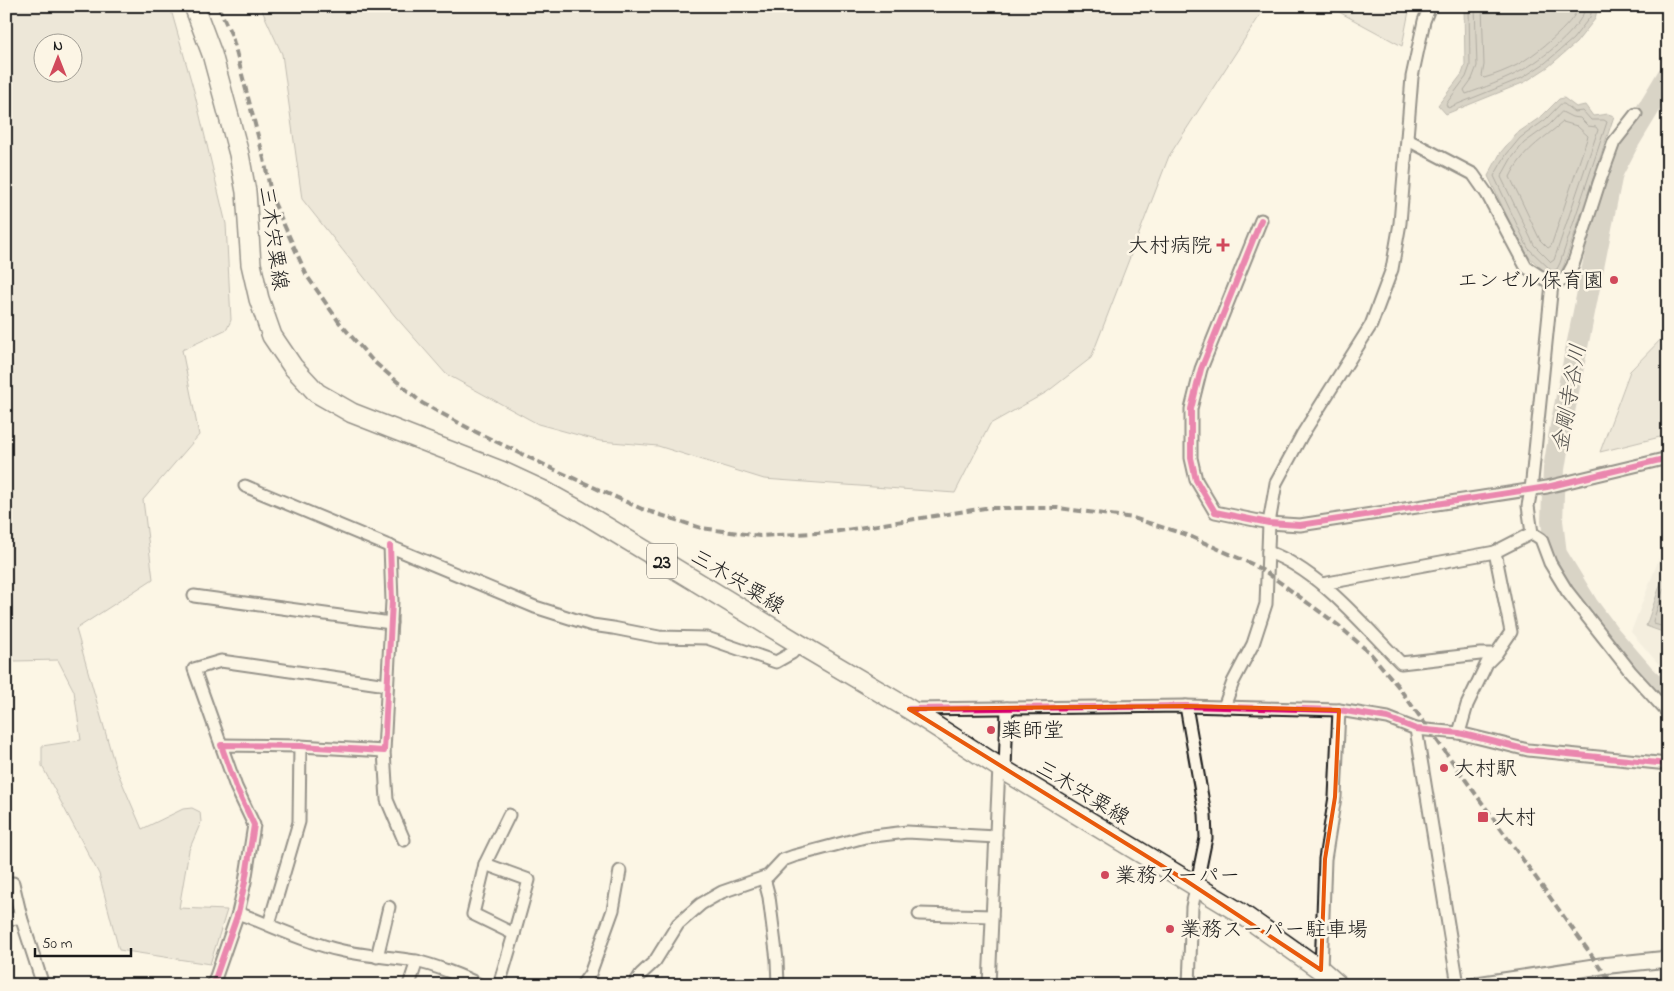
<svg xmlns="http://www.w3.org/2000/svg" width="1674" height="991" viewBox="0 0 1674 991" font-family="'Indie Flower','Klee One',sans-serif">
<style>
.built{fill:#ebe5d6}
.green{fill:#dbd5c8;stroke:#7c7872;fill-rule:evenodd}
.water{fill:#b0aba1;stroke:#75726c}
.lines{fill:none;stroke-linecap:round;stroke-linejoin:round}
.shore{stroke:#575551;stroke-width:1}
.river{stroke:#b0aba1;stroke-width:22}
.minor-casing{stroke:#1c1c1c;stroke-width:15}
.tertiary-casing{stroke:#1c1c1c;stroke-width:19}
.primary-casing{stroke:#1c1c1c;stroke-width:22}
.minor{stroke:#fcf5e5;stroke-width:11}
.tertiary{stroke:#fcf5e5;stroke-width:15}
.primary{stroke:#fcf5e5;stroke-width:19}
.rail{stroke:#1c1c1c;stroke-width:4;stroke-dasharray:8 4;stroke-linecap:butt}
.cycleway-casing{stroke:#fcf5e5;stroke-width:9}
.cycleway{stroke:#d6006c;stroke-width:6}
.marked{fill:none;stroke:#e8590c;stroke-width:4;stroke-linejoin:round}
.poi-dot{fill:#d1495b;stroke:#fcf5e5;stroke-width:2}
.labels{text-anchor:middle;stroke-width:5;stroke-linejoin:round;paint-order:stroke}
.shield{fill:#fcf5e5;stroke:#5f5d58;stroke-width:1}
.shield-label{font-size:20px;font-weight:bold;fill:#1c1c1c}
.street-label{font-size:21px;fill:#1c1c1c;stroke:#fcf5e5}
.poi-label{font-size:21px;fill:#1c1c1c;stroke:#fcf5e5;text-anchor:start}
.water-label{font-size:22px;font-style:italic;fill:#575551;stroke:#fcf5e5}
</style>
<rect width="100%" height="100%" fill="#fcf5e5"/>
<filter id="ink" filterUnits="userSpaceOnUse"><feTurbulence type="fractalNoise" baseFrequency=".02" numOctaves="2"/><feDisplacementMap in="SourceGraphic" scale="10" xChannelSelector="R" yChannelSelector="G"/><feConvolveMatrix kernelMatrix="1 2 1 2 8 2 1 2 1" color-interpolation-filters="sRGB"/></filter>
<g filter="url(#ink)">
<path class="built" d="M1668,535V675L1631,632Z"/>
<g class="green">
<path d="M6,6H169L171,10L194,91L226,224L231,320L227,329L182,350L199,435L143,500L153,579L76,629L115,766L142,829L183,809L192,808L200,812L201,822L189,850L179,908L227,910L210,964L119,950L99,874L42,766V746L81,740L74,691L58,660L15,661L6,665ZM72,42V72H42V42Z"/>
<path d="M260,6H1266L1169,156L1091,358L1047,392L990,424L955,493L764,479L658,446L600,441L538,424L446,374L395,316L302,199L282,54Z"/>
<path d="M1328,6H1410L1402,46Z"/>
<path d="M1668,332V435L1600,452L1630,371Z"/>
</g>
<g class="water">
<path d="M1464,6H1598L1595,19L1576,43L1548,67L1525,82L1446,114L1438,105L1462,74L1465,65Z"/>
<path d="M1564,98L1576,107L1585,105L1593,116L1608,114L1614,116L1564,265L1561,272L1552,276L1547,274L1524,252L1488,176L1501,152L1516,134L1542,116L1559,99Z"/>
<path d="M1662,580L1668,582V634L1646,626Z"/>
</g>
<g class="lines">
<g class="shore">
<path d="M1469,6L1470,66L1466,77L1446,104L1448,108L1522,78L1545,63L1573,39L1590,17L1593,6"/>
<path d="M1475,6L1477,66L1472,79L1464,90L1466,94C1483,88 1505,80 1521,71C1542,59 1581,30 1586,6"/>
<path d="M1482,6L1484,65L1482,76L1484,78C1495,75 1507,70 1517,65C1533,56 1574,25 1579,6"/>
<path d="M1561,104H1564L1574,112L1583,111L1591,120H1604L1607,122L1560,263L1557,269L1552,271L1528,248L1494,176L1506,155L1520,138L1545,120Z"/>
<path d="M1562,112L1572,117L1580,118L1588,126L1596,127L1598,130L1554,260L1551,262L1534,245L1501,177L1511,159L1524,143L1549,125Z"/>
<path d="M1563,122L1577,126L1588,136L1551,246L1548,248L1540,240L1510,177C1523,150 1541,141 1563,122Z"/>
<path d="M1668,586L1664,588L1653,621L1654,624L1668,628"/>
</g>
<path class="river" d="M1668,76L1627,144L1612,173L1561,426L1554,469L1552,521L1556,554L1587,605L1611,637L1644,675L1668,698"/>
<defs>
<g id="minor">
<path d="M1408,140L1473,174L1487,194L1526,267L1552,284L1531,490L1528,506L1532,533L1541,539L1550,563L1567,591L1630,671L1668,713"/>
<path d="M1261,220L1201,369L1191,409V458L1196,480L1215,512L1269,523L1300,525L1547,487L1668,458"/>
<path d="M1552,284L1566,278L1573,265L1599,183L1614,142L1636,114"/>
<path d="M245,486L535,607L592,625L613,628L659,637L707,638L776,662L792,653L799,644"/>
<path d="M1268,552C1319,570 1363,625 1401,663L1480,654H1496"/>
<path d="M1322,584L1495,552"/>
<path d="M194,596L391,623"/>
<path d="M1186,706L1205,814L1206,838L1192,907L1189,985"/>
<path d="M1224,707L1233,682L1253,644L1266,604L1269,523L1276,483L1302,435L1371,325L1392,269L1400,223L1412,77L1424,21L1430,6"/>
<path d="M910,709L1186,706L1339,710L1388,718L1416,729L1459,733L1528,750L1668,764"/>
<path d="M1416,729L1458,985"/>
<path d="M1459,733L1467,705L1487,663L1496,654L1511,632L1495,552L1532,533"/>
<path d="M221,745L194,669L221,661L387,685"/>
<path d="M384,751L387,800L404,840"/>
<path d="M1005,770L1007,708"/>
<path d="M485,864L529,880L514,934"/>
<path d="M764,878L769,897L777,960L778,985"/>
<path d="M13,883L21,917L43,985"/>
<path d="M238,913C271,925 304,942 339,950C364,956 390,957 415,961C431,964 465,977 480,985"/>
<path d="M919,914L992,916"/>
<path d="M6,920L21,917"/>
<path d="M269,924L299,822L300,746"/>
<path d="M377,957L389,907"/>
<path d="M1321,970L1325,859L1335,797L1339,710"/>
<path d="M213,985L238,913L245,882L254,825L236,787L221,745L300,746L384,751L392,601L390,546"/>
<path d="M409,985L417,961"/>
<path d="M499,985L514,934L473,914L485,864L509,815"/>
<path d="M582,985L590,974L613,910L620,871"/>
<path d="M634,985L641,974L655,961L678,924L701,904L722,892L768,876L783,860L794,856L865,837L907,832L996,837"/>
<path d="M989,985L999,767"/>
</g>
<path id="tertiary" d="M1477,985L1601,966L1668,959"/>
<path id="primary" d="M194,6L212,54L239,154L246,192L251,264L259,299L272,336L293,367L317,393L352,413L501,471L542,490L580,511L799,644L909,709L999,767L1242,914L1321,970L1338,985"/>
</defs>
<use href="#minor" class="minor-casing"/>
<use href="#tertiary" class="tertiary-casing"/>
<use href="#primary" class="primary-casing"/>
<use href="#minor" class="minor"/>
<use href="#tertiary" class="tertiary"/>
<use href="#primary" class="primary"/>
<path class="rail" d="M218,6L232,36L264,159L272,198L307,276L339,322L372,360L422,403L474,431L551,468L642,509L701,528L760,536L833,532L985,508H1058L1133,518L1187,535L1252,564L1267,573L1338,625L1371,654L1397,685L1457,768L1613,985"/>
<defs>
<g id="cycleway">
<path d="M1261,220L1201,369L1191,409V458L1196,480L1215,512L1269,523L1300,525L1547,487L1668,458"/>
<path d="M909,709L1186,706L1339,710L1388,718L1416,729L1459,733L1528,750L1668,764"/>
<path d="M213,985L238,913L245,882L254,825L236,787L221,745L300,746L384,751L392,601L390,546"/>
</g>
</defs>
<use href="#cycleway" class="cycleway-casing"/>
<use href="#cycleway" class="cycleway"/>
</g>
</g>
<path d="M0 0H1674V991H0ZM1186,706L1339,710L1335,797L1325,859L1321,970L1185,880L909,709Z" fill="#fcf5e5" fill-opacity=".55" fill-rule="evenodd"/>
<path class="marked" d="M1186,706L1339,710L1335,797L1325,859L1321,970L1185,880L909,709Z"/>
<g class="poi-dot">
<path d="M1220.5 237.5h5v5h5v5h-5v5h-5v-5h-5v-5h5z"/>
<circle cx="1614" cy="280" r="5"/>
<circle cx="991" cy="730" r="5"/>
<circle cx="1444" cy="768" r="5"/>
<rect x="1477" y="811" width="12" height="12" rx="2.5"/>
<circle cx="1105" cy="875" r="5"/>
<circle cx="1170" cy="929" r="5"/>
</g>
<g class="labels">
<rect class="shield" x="647" y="543.5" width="30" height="35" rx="4"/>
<g class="shield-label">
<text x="662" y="568">23</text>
</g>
<g class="street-label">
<text transform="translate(274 238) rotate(82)" y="7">三木宍粟線</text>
<text transform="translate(738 581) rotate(31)" y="7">三木宍粟線</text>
<text transform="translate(1083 792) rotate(31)" y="7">三木宍粟線</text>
</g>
<g class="poi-label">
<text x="1212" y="252" text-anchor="end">大村病院</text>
<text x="1604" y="287" text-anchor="end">エンゼル保育園</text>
<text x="1001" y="737">薬師堂</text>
<text x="1454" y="775">大村駅</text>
<text x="1494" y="824">大村</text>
<text x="1115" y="882">業務スーパー</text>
<text x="1180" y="936">業務スーパー駐車場</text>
</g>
<g class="water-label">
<text transform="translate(1568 398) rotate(-80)" y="8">金剛寺谷川</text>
</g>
</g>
<rect width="1674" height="991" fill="none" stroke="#fcf5e5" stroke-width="25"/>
<rect x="12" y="12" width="1649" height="966" fill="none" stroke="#1c1c1c" stroke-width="2" filter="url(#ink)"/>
<g transform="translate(58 58)"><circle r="24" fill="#fcf5e5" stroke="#a29e95"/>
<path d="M0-4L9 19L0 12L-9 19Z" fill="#d1495b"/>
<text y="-8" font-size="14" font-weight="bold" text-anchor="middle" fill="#1c1c1c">N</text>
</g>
<path d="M35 948v8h96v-8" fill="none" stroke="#1c1c1c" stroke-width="2.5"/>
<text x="42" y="948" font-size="15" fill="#1c1c1c" stroke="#fcf5e5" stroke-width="4" paint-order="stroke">50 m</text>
</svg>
